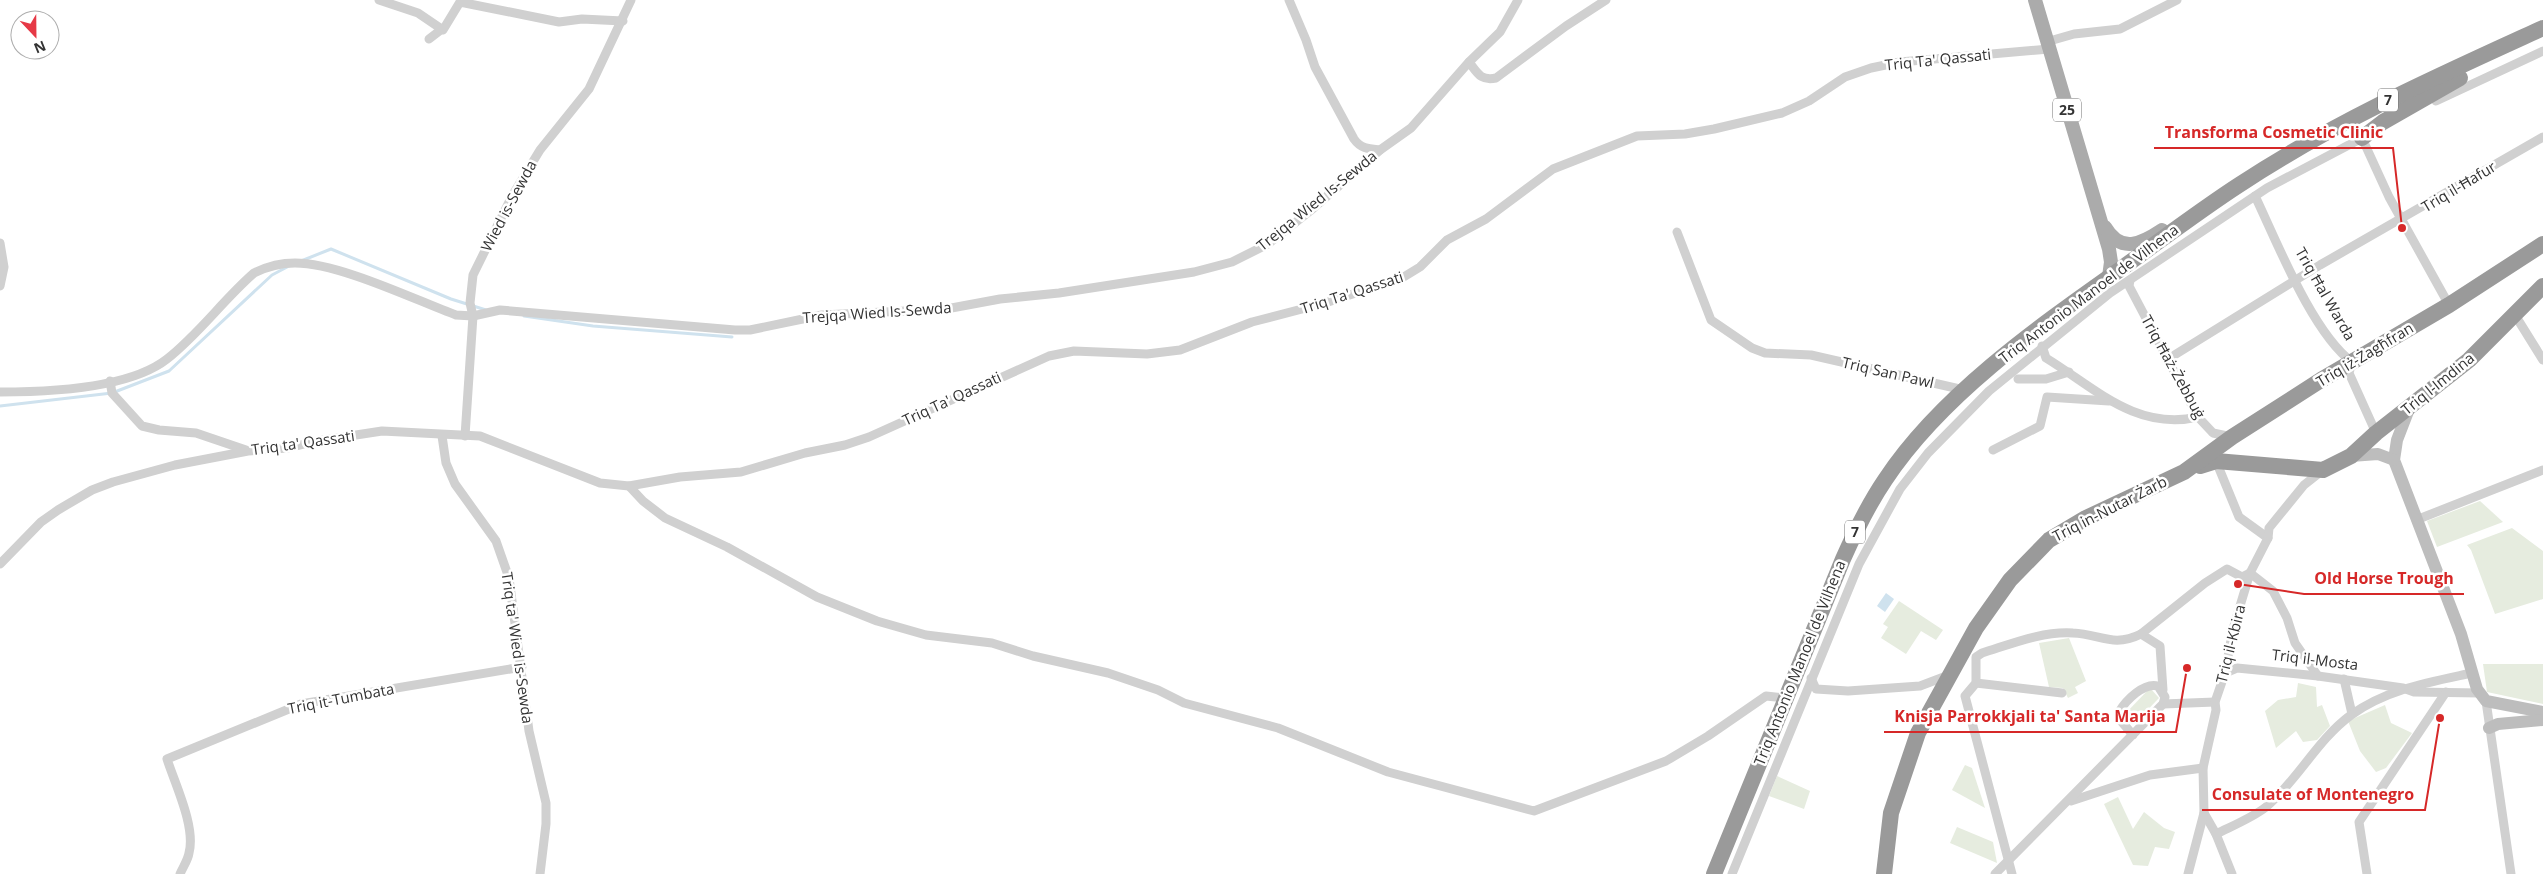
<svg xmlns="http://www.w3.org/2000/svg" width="2543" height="874" viewBox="0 0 2543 874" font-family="'Open Sans',sans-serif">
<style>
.green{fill:#e6ecdf}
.water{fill:#cfe2ee}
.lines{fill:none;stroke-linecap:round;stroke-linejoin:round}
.stream{stroke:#cfe2ee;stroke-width:3}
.street{stroke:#d0d0d0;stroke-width:9}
.secondary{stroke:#bdbdbd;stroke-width:12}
.primary{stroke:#ababab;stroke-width:14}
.highway{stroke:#9a9a9a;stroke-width:16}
.labels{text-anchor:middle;stroke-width:5;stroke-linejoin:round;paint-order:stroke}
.shield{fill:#fff;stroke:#707070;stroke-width:1}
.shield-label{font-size:14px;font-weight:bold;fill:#333}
.street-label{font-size:15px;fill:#333;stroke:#fff}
.leader{fill:none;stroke:#d62828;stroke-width:2}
.callout-dot{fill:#d62828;stroke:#fff;stroke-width:2}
.callout-label{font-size:16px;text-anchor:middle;font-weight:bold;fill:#d62828;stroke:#fff;stroke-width:5;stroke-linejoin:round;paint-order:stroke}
</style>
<rect width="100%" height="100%" fill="#fff"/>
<g class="green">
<path d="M2480,501L2503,522L2437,547L2427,521Z"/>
<path d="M2512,528L2543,551V599L2495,614L2471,550L2467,545Z"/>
<path d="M1899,601L1943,630L1936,640L1921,631L1906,654L1881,638L1888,627L1883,624Z"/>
<path d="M2069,638L2086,681L2075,687L2078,693L2068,698L2063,688L2049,687L2039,643Z"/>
<path d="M2483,664H2543V704L2487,692Z"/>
<path d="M2298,683L2316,687L2317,707L2322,705L2330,726L2317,740L2303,742L2296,731L2276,748L2265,711L2278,700L2296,697Z"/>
<path d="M2150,688L2159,698L2134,724L2124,715Z"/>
<path d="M2385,705L2391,723L2412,733L2386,768L2376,772L2360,751L2348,721Z"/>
<path d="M1965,765L1972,768L1985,808L1952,790Z"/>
<path d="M1777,776L1810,791L1804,809L1769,796Z"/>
<path d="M2118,797L2133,829L2144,812L2164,828L2175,832L2169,849L2155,847L2148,866L2133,865L2104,804Z"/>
<path d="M1957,827L1993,842L1997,863L1950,843Z"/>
</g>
<path class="water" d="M1886,593L1894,599L1885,612L1877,606Z"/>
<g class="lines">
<g class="stream">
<path d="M301,261L331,249L451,299L486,310"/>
<path d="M524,316L593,326L732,337"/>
<path d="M0,406L112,393L169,371L272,275L289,266"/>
</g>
<g class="street">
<path d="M379,0L418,13L443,30L460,2L559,22L582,19L623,21"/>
<path d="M1289,0L1306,40L1315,67L1354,139C1361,149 1369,149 1380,150"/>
<path d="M429,39L442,29"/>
<path d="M2046,42L2074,34L2120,29L2177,0"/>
<path d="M1469,62L1500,32L1518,0"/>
<path d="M2436,101L2543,51"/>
<path d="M2362,138L2389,197L2449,305"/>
<path d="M2255,196C2277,242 2312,332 2352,362L2349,373L2376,433"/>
<path d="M1677,232L1711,320L1752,348L1765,353L1811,355L1964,390"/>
<path d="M0,243L4,267L0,286"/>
<path d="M2130,280L2129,286L2198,417L2213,433L2232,437"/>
<path d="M2515,315L2543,360"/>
<path d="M2042,346L2046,358C2095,388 2136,431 2198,417"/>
<path d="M2168,359L2320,265L2543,137"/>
<path d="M2018,379H2046L2069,372"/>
<path d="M110,381L112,393L142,426L159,430L196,433L246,450"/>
<path d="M0,392C47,392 129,389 167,359C199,334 223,300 254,273C266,267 281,263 295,263C339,263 413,299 456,315L473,316L500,310L735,330H750L822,315L946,309L1000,299L1059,293L1194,272L1232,262L1268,244L1310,211L1380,150L1411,128L1469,62C1478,74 1481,81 1496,78L1566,26L1606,0"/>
<path d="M442,436L446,463L455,484L496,541L509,578L529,731L546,803V824L540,874"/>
<path d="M465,436L473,316L470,303L473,275L512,196L540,150L589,89L631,0"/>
<path d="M1993,450L2040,426L2047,397L2109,401"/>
<path d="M2216,461L2239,517L2268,538"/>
<path d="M629,486L643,501L665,518L727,547L817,597L877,621L926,635L992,643L1033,656L1108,673L1158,690L1184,703L1278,728L1388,772L1534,811L1666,761L1708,736L1766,696L1785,698"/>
<path d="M2416,520L2543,470"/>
<path d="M0,564L41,522L58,510L92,490L113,482L175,465L248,451L288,448L317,441L382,431L480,436L600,483L629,486L680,477L741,472L805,453L845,445L869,437L1049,356L1074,351L1147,354L1180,350L1252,322L1325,303L1402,278L1420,267L1447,240L1486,219L1553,169L1637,136L1685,134L1714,129L1782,113L1809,101L1845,77L1871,68L1900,62L2049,49"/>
<path d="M2250,573L2273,591L2287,618L2295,643L2318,676"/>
<path d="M2141,634L2160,646L2163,690"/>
<path d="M2225,673L2237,668L2318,676L2403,688L2414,692L2480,693"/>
<path d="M1811,678L1816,689L1848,691L1920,686L1949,675"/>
<path d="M2344,679L2352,714"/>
<path d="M1976,683L2062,693"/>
<path d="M2486,701L2511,874"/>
<path d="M2163,704L2215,702"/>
<path d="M2071,801L2150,775L2203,768"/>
<path d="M2204,813L2216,834L2232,874"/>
<path d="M2216,834C2232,826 2252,818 2266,807C2298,780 2317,740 2351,715C2387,689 2430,682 2472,673"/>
<path d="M180,874C183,867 188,860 189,853C196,827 175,784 167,759L301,704L522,667"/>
<path d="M1732,874L1859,564L1900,489L1928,453L1989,391L2110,293L2267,188L2364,137"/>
<path d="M1995,874L2163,704L2165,697L2158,686C2144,682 2126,700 2119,712L2121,721L2133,735"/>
<path d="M2012,874L1965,696L1976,683V657L1982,653C2011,644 2042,631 2073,633C2100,634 2113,648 2141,634L2205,583L2227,569L2242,577L2250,573"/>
<path d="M2188,874L2204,813L2203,768L2216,710L2215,702L2225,673L2233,629L2250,573L2268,538L2269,528L2304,485L2323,470"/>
<path d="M2367,874L2359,822L2446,692"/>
</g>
<g class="secondary">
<path d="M2409,409L2397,440L2394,460L2461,634L2477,689L2486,701L2543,712"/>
<path d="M2351,456L2378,454L2394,460"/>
<path d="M2489,728L2498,724L2543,720"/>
</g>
<g class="primary">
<path d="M2035,0L2109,249L2111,262L2109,277"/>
<path d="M2105,227C2121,254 2141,244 2162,230"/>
</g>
<g class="highway">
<path d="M2362,138L2383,122L2460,78"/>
<path d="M2200,466L2216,461L2323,470L2351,456L2376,433L2469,360L2543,286"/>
<path d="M1714,874L1843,559C1855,532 1868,505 1885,480C1941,395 2040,326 2122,268C2161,240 2199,211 2239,185C2334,122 2440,75 2543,28"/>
<path d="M1884,874L1891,813L1918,733L1976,628L2010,580L2049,540L2086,518L2184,472L2232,437L2321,380L2449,305L2543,244"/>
</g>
</g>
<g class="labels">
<g class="shield">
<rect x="2378" y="88.5" width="20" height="23" rx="4"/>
<rect x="2053" y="98.5" width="28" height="23" rx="4"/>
<rect x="1845" y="520.5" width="20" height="23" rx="4"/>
</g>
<g class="shield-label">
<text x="2388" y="105">7</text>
<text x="2067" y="115">25</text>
<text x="1855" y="537">7</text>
</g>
<g class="street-label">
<text transform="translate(1938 60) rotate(-6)" y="5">Triq Ta' Qassati</text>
<text transform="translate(2459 187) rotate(-31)" y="5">Triq il-Ħafur</text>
<text transform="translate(1317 201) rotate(-39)" y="5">Trejqa Wied Is-Sewda</text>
<text transform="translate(509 206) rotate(-62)" y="5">Wied is-Sewda</text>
<text transform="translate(1352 293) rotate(-18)" y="5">Triq Ta' Qassati</text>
<text transform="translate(2089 294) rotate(-37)" y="5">Triq Antonio Manoel de Vilhena</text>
<text transform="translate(2325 294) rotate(60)" y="5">Triq Ħal Warda</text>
<text transform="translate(877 313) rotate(-4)" y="5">Trejqa Wied Is-Sewda</text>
<text transform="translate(2365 355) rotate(-31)" y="5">Triq iż-Żagħfran</text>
<text transform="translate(2173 367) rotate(61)" y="5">Triq Ħaż-Żebbuġ</text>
<text transform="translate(1888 373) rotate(13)" y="5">Triq San Pawl</text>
<text transform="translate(2438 384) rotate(-39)" y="5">Triq l-Imdina</text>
<text transform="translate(952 399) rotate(-25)" y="5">Triq Ta' Qassati</text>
<text transform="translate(303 443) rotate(-8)" y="5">Triq ta' Qassati</text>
<text transform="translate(2110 509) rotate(-27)" y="5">Triq in-Nutar Żarb</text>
<text transform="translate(2231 644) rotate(-76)" y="5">Triq il-Kbira</text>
<text transform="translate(517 648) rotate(82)" y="5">Triq ta' Wied is-Sewda</text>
<text transform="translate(2315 660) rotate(7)" y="5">Triq il-Mosta</text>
<text transform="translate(1800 663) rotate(-68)" y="5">Triq Antonio Manoel de Vilhena</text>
<text transform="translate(341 699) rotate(-11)" y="5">Triq it-Tumbata</text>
</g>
</g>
<path class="leader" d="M2402 228L2393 148H2154M2238 584L2304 594H2464M2187 668L2176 732H1884M2440 718L2425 810H2202"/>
<g class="callout-dot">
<circle cx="2402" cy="228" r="5"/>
<circle cx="2238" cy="584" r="5"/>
<circle cx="2187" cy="668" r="5"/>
<circle cx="2440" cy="718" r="5"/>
</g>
<g class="callout-label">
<text x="2274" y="138">Transforma Cosmetic Clinic</text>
<text x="2384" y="584">Old Horse Trough</text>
<text x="2030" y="722">Knisja Parrokkjali ta' Santa Marija</text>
<text x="2313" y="800">Consulate of Montenegro</text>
</g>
<g transform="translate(35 35) rotate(158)"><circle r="24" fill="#ffffff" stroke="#adadad"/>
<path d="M0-4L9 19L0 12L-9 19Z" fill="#e63946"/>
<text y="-8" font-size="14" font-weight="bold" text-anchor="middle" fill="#333333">N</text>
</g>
</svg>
